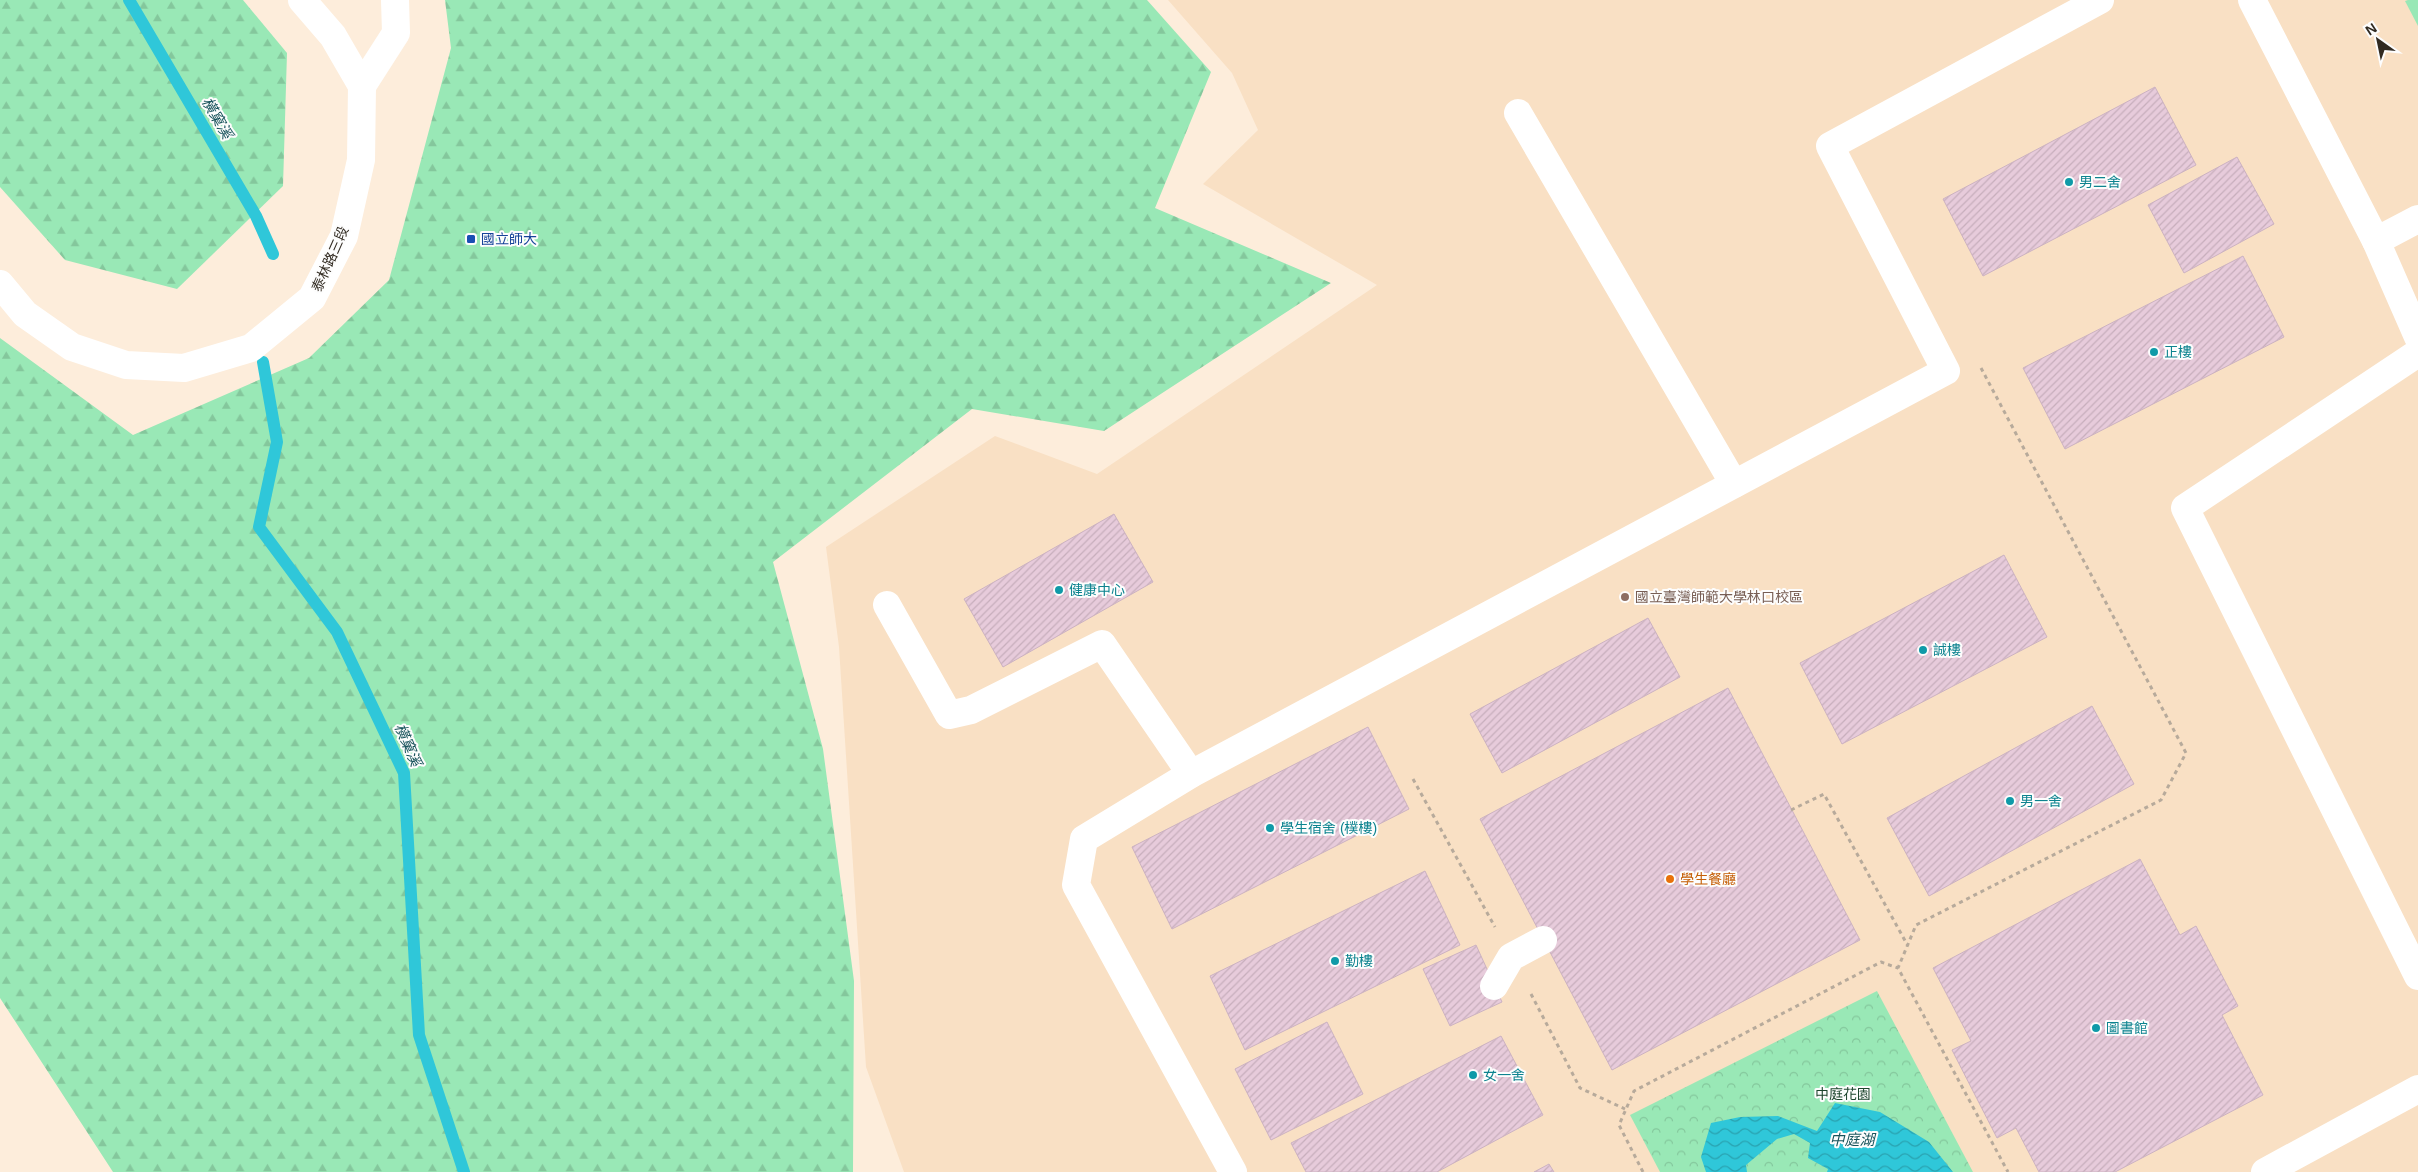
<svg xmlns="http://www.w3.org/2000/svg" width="2418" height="1172" viewBox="0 0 2418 1172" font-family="Arial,'Noto Sans TC',sans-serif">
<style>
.built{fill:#f9e0c4}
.grass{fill:#99e8b6}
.forest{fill:url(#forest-firs)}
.park{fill:url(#park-crowns)}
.water{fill:url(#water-waves)}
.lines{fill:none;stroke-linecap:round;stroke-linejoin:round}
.stream{stroke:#2fc7d9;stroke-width:12}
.building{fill:url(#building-hatch);stroke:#ccb2c1}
.path{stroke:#b7aa9b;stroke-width:3;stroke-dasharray:4 4;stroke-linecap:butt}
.minor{stroke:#fff;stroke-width:28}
.major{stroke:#fff;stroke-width:28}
.culture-dot{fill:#0f9aa8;stroke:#fdfdfd;stroke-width:2}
.transit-dot{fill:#1a4fb4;stroke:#fdfdfd;stroke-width:2}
.education-dot{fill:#8d6e63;stroke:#fdfdfd;stroke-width:2}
.food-dot{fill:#e8710a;stroke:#fdfdfd;stroke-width:2}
.labels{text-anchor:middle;stroke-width:4;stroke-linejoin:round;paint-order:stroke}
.culture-label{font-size:14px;fill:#0d838f;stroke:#fdfdfd;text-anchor:start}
.transit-label{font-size:14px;fill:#164399;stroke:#fdfdfd;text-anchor:start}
.street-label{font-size:14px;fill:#312a21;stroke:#fdfdfd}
.education-label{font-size:14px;fill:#785e54;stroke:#fdfdfd;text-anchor:start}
.food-label{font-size:14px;fill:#c56008;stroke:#fdfdfd;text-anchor:start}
.park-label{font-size:14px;fill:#1d452d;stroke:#fdfdfd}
.water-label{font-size:15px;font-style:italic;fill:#19545c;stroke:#fdfdfd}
</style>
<defs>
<pattern id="forest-firs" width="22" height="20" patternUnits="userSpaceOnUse" patternTransform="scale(1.25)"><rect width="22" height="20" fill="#99e8b6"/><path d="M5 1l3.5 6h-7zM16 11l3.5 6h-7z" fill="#84c79c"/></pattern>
<pattern id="park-crowns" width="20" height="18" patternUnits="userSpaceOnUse" patternTransform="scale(1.25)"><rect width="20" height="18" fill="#99e8b6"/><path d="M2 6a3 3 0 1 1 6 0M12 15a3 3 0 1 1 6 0" fill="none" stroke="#84c79c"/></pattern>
<pattern id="water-waves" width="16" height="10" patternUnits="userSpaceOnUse" patternTransform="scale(1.25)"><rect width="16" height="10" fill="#2fc7d9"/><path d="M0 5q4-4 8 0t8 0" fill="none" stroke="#29a2b0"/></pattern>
<pattern id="building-hatch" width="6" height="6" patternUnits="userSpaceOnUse" patternTransform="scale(1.25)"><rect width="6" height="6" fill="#e7cbdb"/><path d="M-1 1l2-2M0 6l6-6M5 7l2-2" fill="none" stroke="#c7aebc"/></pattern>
</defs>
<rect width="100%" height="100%" fill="#fdeddb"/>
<path class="built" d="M1168,0H2418V1172H904L866,1067L839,647L826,547L995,436L1097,474L1377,285L1203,184L1258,130L1232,73Z"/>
<path class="grass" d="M2408,0H2418V26L2405,1Z"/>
<g class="forest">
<path d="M0,0H243L287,53L283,186L177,289L65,260L0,187Z"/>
<path d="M445,0H1147L1211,72L1155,208L1331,283L1104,431L972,409L773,562L823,749L854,981L853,1172H113L0,998V338L133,435L309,358L389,280L451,48Z"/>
</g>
<path class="park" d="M1877,991L1973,1172H1660L1630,1115Z"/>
<path class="water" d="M1835,1103L1880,1112L1929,1142L1953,1172H1827L1828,1169L1808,1158L1810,1143L1794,1134L1777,1139L1746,1165L1747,1172H1706L1701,1157L1711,1123L1740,1117L1778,1116L1817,1131Z"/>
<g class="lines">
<g class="stream">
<path d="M129,0L256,216L273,254"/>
<path d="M263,362L277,442L259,527L337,632L404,773L419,1035L464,1172"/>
</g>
</g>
<g class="building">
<path d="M2155,87L2196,165L1983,276L1943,199Z"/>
<path d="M2237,157L2274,224L2184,273L2148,205Z"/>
<path d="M2243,256L2284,337L2065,449L2023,368Z"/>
<path d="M1114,514L1153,582L1003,667L964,599Z"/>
<path d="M2004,555L2047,637L1842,744L1800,663Z"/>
<path d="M1648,618L1680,677L1502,773L1470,714Z"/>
<path d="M1728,688L1860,940L1612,1070L1480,819Z"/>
<path d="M2092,706L2134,784L1929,896L1887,818Z"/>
<path d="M1368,727L1409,809L1172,929L1132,847Z"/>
<path d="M2140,859L2180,935L2196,926L2238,1006L2222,1015L2263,1095L2115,1172H2039L2016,1128L1997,1138L1952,1050L1971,1041L1933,968Z"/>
<path d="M1425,871L1460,945L1245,1050L1210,976Z"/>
<path d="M1476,945L1502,1002L1450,1026L1423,969Z"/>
<path d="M1327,1022L1363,1094L1271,1140L1235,1069Z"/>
<path d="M1501,1036L1543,1115L1437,1172H1306L1291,1143Z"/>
<path d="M1549,1164L1554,1172H1534Z"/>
</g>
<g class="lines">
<g class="path">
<path d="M1981,368L2186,753L2161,800L1916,925L1898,968L2008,1172"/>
<path d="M1413,779L1495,927"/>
<path d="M1791,810L1824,794L1908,946"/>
<path d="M1531,994L1580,1088L1625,1109"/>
<path d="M1643,1172L1619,1125L1634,1091L1881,962L1898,968"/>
</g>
<g class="minor">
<path d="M2252,0L2376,241"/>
<path d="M362,86L396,33L395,0"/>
<path d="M1518,113L1734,484"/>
<path d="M2418,219L2376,241L2418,337"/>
<path d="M2418,353L2185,508L2418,976"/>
<path d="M887,605L949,715L971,710L1102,644L1191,774"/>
<path d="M1494,986L1511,957L1543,940"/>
<path d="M1233,1172L1076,885L1084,839L1191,774L1946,371L1830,146L2100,0"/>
<path d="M2265,1172L2418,1089"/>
</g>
<path class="major" d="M0,284L25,314L72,347L126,365L184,368L251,348L312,298L344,236L361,160L362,86L333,36L302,0"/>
</g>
<g class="culture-dot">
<circle cx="2069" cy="182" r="5"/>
<circle cx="2154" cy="352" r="5"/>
<circle cx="1059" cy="590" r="5"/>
<circle cx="1923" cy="650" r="5"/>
<circle cx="2010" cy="801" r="5"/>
<circle cx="1270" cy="828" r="5"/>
<circle cx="1335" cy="961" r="5"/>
<circle cx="2096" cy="1028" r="5"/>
<circle cx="1473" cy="1075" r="5"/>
</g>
<rect class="transit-dot" x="466" y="234" width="10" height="10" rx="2.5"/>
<circle class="education-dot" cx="1625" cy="597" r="5"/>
<circle class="food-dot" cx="1670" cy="879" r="5"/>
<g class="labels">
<g class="culture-label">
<text x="2079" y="187">男二舍</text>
<text x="2164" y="357">正樓</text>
<text x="1069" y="595">健康中心</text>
<text x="1933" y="655">誠樓</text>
<text x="2020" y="806">男一舍</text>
<text x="1280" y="833">學生宿舍 (樸樓)</text>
<text x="1345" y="966">勤樓</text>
<text x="2106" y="1033">圖書館</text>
<text x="1483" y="1080">女一舍</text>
</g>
<g class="transit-label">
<text x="481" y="244">國立師大</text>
</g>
<g class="street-label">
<text transform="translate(330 259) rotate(-66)" y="5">泰林路三段</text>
</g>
<g class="education-label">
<text x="1635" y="602">國立臺灣師範大學林口校區</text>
</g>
<g class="food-label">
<text x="1680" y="884">學生餐廳</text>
</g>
<g class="park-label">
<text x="1843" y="1099">中庭花園</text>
</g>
<g class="water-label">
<text transform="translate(217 118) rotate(60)" y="5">橫窠溪</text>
<text transform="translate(408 745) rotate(67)" y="5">橫窠溪</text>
<text x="1852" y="1145">中庭湖</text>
</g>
</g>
<g transform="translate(2378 40) rotate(327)" stroke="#fdfdfd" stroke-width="4" paint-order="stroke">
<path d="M0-4L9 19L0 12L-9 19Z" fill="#312a21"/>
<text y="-8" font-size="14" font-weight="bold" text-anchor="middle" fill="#312a21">N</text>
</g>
</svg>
